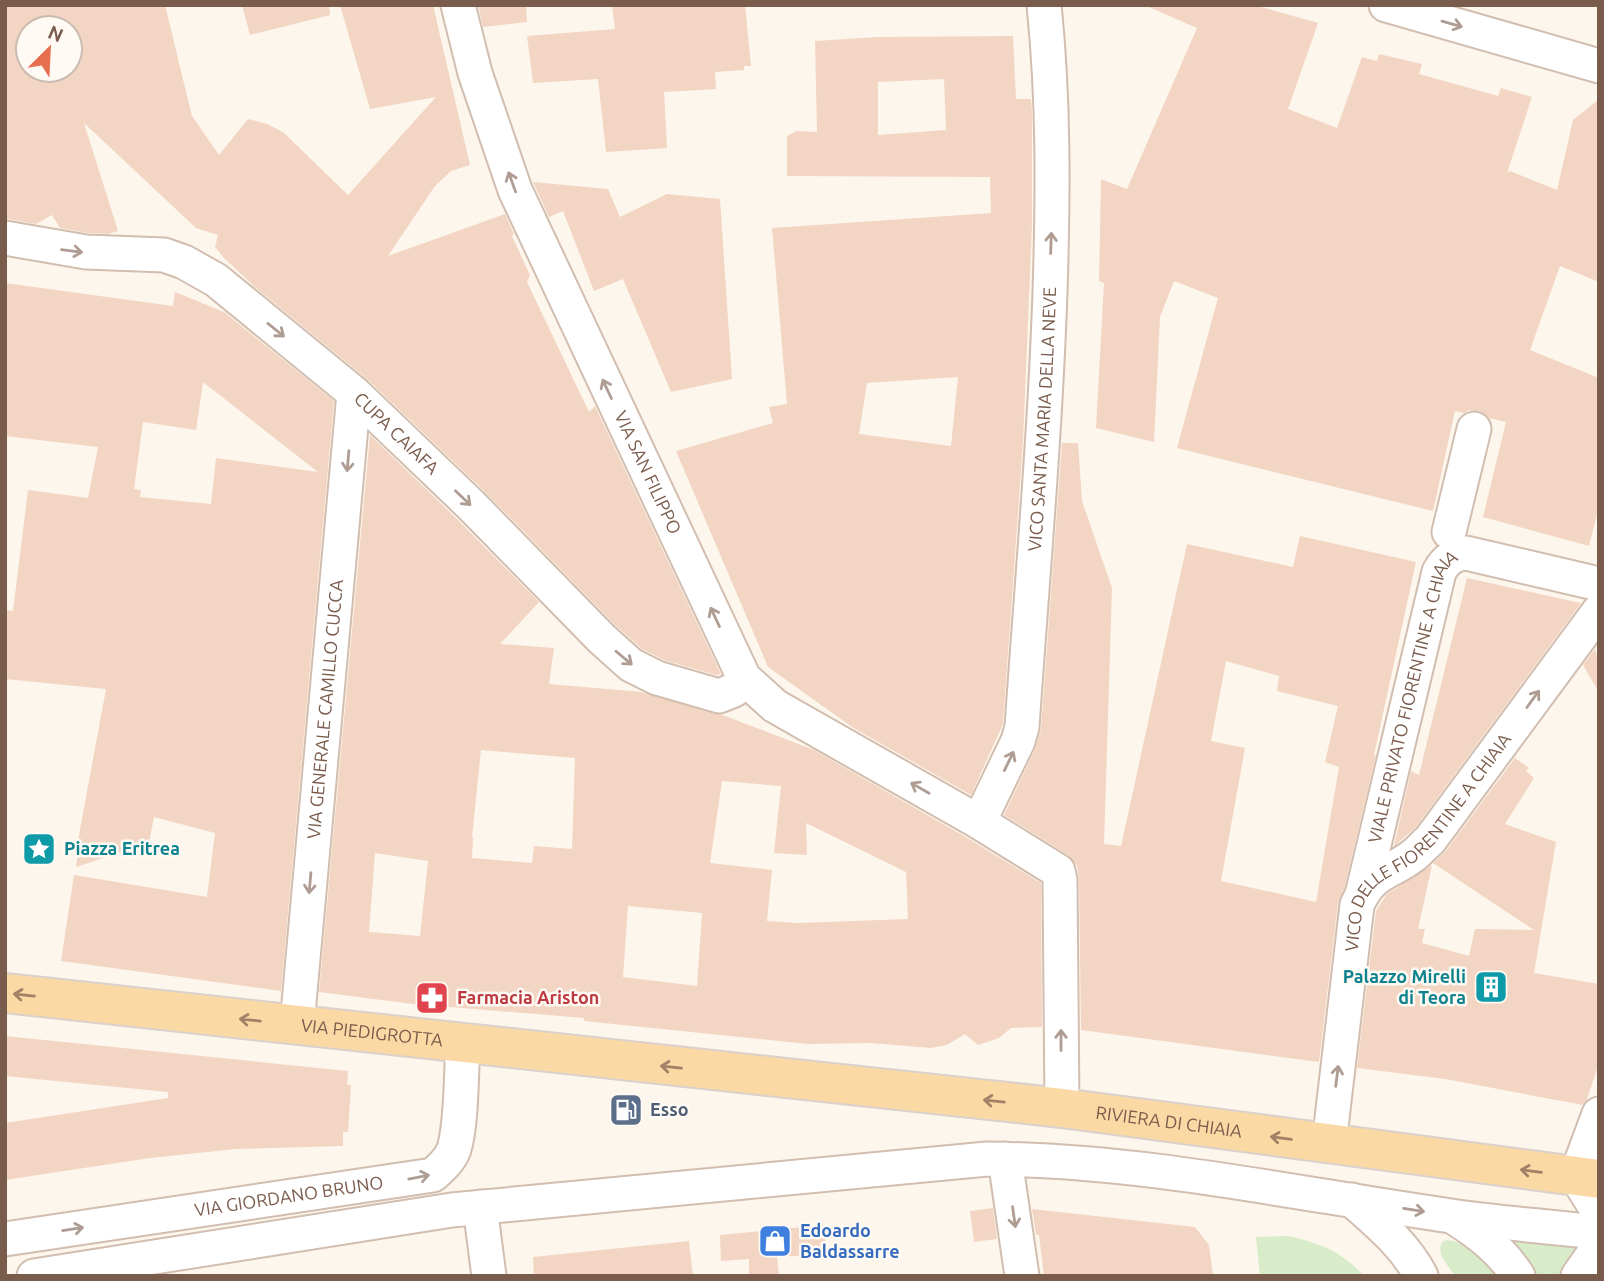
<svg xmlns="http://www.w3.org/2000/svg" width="1604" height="1281" viewBox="0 0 1604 1281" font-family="Ubuntu,sans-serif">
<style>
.green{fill:#d8ecc9}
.building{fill:#f3d5c3;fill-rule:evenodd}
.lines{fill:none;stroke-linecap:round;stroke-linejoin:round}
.minor-casing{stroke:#d1beb0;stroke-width:37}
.major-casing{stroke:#dad1cd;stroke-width:42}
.minor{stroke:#fff;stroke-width:33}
.major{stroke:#fbd9a5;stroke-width:38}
.oneway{stroke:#af9d94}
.oneway2{stroke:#a18267}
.labels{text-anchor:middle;stroke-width:5;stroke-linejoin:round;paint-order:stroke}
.street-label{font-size:18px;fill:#7a5c4d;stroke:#fffaf3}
.culture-label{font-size:18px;font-weight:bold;fill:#0d838f;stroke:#fffaf3;text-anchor:start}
.health-label{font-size:18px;font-weight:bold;fill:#be3a42;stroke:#fffaf3;text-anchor:start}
.service-label{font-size:18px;font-weight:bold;fill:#4e5e75;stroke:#fffaf3;text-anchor:start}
.shop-label{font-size:18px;font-weight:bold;fill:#366cbe;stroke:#fffaf3;text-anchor:start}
</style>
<rect width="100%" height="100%" fill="#fdf6ec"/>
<g class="green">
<path d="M1289,1236C1319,1243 1343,1252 1364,1276H1260L1256,1237Z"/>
<path d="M1447,1240C1472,1243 1486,1258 1503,1276H1455C1448,1264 1436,1256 1442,1242Z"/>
<path d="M1511,1242L1581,1248L1564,1276H1531Z"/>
</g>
<g class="building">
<path d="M5,5H165L192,116L219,155L248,119L267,124L283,132L348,195L436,97L370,109L340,5H433L470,165L451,171L435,186L388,256L505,214L514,234L512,236L530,275L527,282L589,412L595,406L721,674L716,675L664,660L642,649L615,625L484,491L367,379L256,288L224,258L215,247L218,235L196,228L84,123L118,231L108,234L88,233L60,228L52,215L36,224L7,219L5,217ZM28,28H70V70H28Z"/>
<path d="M242,5H329L330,15L250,35Z"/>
<path d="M478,5H526L527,22L483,27Z"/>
<path d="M612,5H745L751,66H744V70L715,72L716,89L664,92L667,148L606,152L598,79L533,83L527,36L615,29Z"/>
<path d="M1144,5H1254L1318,23L1288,109L1337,128L1362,57L1377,61L1379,54L1422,64L1419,74L1498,96L1501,88L1532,97L1507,173L1510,171L1557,190L1573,120L1599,99V282L1560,266L1530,350L1599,378V506L1589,546L1483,517L1506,422L1489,418L1479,411L1469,410L1464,413L1455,411L1433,511L1177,448L1218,298L1174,281L1160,317L1154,442L1096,428L1104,283L1099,281L1101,179L1127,189L1197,28Z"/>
<path d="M1013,36L1016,99H1031L1032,113V225L1023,442L1003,724L971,795L852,727L768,667L676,451L773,423L769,407L787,404L772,228L991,213L990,177L787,176V136L797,131L817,132L815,41L878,37ZM944,79L946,130L878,135V82ZM958,377L951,446L859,434L867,383Z"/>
<path d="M533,182L608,189L620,217L667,194L720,199L732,379L671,392L623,279L594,291L563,211L549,217Z"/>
<path d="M5,283L173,306L175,292L224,312L334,401L281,991L61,961L74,875L207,897L215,833L154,817L149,843L76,867L78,852L76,851L106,689L5,679V610L13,611L28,490L88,498L98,447L5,436ZM203,382L318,472L216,458L211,504L140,497L141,490L134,489L143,422L196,430Z"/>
<path d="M370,435L457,519L539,602L500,644L554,648L549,684L642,692L714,714H720L814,750L969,839L1041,883L1042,1027L1011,1028L999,1038L978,1045L965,1034L947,1045L931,1048L870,1043L808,1044L584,1021V1018L413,1004L319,992ZM481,750L575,758L572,849L534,846L532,863L472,858L473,837H472ZM722,781L781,786L774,853L807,855L806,823L906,872L908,919L798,923L767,921L772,870L710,863ZM375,853L428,861L420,936L369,932ZM628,906L702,913L697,986L623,977Z"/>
<path d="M1062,443H1078L1082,501L1112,588L1104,844L1121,846L1187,544L1293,567L1300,536L1416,562L1374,755H1376L1344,889L1338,903L1319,1062L1081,1030L1079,880L1077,866L1068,855L1004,815L1035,749L1041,729ZM1226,661L1279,676L1277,691L1338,706L1325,762L1339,767L1316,902L1221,881L1245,748L1211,741Z"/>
<path d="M1467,578L1581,603L1416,827L1394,846L1411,771L1419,775Z"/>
<path d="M1595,649L1599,664L1597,689L1583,665Z"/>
<path d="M1515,758L1529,768L1526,771L1534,778L1505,824L1556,842L1534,973L1599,984V1063L1587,1099L1583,1105L1445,1079L1357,1068L1376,911L1387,894L1432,865L1418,929H1425L1422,943L1469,956L1475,929L1534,930L1433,863L1445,852Z"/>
<path d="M5,1036L348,1071L347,1085H351L348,1132H343V1146L236,1149L150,1158L5,1180V1123L168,1098V1092L5,1076Z"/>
<path d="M993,1208L997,1239L974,1242L970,1211Z"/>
<path d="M1032,1209L1195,1227L1209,1245L1213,1276H1044L1039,1235H1036Z"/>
<path d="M824,1225L827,1254L777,1257L779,1276H749V1259L721,1261L720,1235Z"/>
<path d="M689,1241L693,1276H534L533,1257Z"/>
</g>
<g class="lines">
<defs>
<g id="minor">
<path id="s1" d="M458,5L475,73L515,190L744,678L775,706L979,822L1058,871L1060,880L1062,1108"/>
<path d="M1386,5L1599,66"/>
<path id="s2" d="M5,238L86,252L164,255L184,262L216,280L354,393L471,505L602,639L631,665L657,678L719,696L734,690L744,678"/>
<path d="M1449,532L1474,429"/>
<path id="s3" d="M979,822L1018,741L1022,727C1032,582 1045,437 1050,292C1053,196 1054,101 1044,5"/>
<path id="s4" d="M1362,895L1439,572C1445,561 1452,554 1466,553L1599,584"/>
<path id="s5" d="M297,1025L354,393"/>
<path d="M1599,1114L1576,1176L1599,1213"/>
<path id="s6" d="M1329,1144L1357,905C1372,871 1388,875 1414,855C1419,851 1424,845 1430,840L1599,611"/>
<path d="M1005,1159L1022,1276"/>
<path d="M1352,1200C1378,1223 1405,1245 1421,1276"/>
<path d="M480,1207L489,1276"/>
<path d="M1455,1218C1480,1234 1501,1250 1518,1276"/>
<path id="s7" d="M5,1239L433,1175C442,1167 450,1160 454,1149C462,1123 461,1072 463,1044"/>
<path d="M34,1276L452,1210L987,1159C1143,1160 1297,1194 1451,1216C1500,1223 1550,1227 1599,1232"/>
<path d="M1578,1276L1599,1246"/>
</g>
<g id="major">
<path id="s8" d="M5,993L1062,1108L1599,1179"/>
</g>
</defs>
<use href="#minor" class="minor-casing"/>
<use href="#major" class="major-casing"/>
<use href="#minor" class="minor"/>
<use href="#major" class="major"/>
</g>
<defs><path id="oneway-shaft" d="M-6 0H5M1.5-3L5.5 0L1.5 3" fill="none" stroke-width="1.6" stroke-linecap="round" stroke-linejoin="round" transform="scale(1.75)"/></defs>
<g class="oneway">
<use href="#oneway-shaft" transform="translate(1452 24) rotate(16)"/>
<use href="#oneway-shaft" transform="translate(512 182) rotate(-110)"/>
<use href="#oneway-shaft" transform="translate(1051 243) rotate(-88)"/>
<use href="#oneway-shaft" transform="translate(72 251) rotate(7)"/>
<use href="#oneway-shaft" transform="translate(276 330) rotate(39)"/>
<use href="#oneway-shaft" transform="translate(607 389) rotate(-115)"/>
<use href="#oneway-shaft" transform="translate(348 461) rotate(95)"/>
<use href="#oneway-shaft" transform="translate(463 498) rotate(44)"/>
<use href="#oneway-shaft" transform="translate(715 617) rotate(-115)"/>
<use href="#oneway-shaft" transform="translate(624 658) rotate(40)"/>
<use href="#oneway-shaft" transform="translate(1533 699) rotate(-54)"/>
<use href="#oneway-shaft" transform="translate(1009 761) rotate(-64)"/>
<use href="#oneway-shaft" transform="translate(920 788) rotate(-150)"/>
<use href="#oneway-shaft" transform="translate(310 883) rotate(95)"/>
<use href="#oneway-shaft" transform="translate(1061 1040) rotate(-90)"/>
<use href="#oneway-shaft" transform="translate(1337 1076) rotate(-83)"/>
<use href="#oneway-shaft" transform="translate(419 1177) rotate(-11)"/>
<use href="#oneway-shaft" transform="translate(1414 1210) rotate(9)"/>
<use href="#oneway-shaft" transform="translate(1014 1217) rotate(82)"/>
<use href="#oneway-shaft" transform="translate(73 1229) rotate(-9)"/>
</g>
<g class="oneway2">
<use href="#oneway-shaft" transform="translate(24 995) rotate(-174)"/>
<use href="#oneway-shaft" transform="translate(250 1020) rotate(-174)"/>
<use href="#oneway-shaft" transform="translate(671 1067) rotate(-174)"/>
<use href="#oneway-shaft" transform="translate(994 1101) rotate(-174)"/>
<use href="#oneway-shaft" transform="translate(1281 1138) rotate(-172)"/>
<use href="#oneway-shaft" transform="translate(1531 1171) rotate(-173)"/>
</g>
<defs>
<symbol id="sight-square" viewBox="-11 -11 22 22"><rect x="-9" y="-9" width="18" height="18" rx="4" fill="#0f9aa8" stroke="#fffaf3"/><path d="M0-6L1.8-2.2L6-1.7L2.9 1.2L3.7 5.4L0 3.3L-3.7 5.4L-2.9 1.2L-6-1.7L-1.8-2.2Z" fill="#fff"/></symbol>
<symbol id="building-square" viewBox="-11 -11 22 22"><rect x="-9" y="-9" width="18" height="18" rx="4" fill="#0f9aa8" stroke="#fffaf3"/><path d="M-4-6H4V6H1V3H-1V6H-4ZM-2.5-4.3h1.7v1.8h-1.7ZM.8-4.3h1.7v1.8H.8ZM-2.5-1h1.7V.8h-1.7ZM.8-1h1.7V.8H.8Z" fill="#fff"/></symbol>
<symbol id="pharmacy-square" viewBox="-11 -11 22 22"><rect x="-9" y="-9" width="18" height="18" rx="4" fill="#e0444e" stroke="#fffaf3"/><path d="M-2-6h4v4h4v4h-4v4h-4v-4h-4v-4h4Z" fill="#fff"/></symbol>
<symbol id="fuel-square" viewBox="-11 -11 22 22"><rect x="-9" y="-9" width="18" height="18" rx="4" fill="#5c6f8a" stroke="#fffaf3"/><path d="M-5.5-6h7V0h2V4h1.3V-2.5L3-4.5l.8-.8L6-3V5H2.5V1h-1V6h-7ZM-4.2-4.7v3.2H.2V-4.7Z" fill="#fff"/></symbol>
<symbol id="shop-square" viewBox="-11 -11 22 22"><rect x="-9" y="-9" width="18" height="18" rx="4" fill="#3f7fe0" stroke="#fffaf3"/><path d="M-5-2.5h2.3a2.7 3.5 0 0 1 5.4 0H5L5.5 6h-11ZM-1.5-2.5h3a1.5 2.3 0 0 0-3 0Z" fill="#fff"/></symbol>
</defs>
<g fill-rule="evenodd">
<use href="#sight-square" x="20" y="830" width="38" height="38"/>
<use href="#building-square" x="1472" y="968" width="38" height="38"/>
<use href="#pharmacy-square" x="413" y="979" width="38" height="38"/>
<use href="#fuel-square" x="607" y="1091" width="38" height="38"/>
<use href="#shop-square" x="756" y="1222" width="38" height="38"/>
</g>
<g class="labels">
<g class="street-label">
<text dy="6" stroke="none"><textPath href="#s3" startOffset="413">VICO SANTA MARIA DELLA NEVE</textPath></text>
<text dy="6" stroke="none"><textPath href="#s2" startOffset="455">CUPA CAIAFA</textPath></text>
<text dy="6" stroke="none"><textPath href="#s1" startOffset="506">VIA SAN FILIPPO</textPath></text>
<text dy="6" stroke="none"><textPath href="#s4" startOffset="205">VIALE PRIVATO FIORENTINE A CHIAIA</textPath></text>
<text dy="6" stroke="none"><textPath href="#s5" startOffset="317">VIA GENERALE CAMILLO CUCCA</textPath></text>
<text dy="6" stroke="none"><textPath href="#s6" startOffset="332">VICO DELLE FIORENTINE A CHIAIA</textPath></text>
<text dy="6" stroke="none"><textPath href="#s8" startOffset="369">VIA PIEDIGROTTA</textPath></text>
<text dy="6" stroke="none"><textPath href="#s8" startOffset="1171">RIVIERA DI CHIAIA</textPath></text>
<text dy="6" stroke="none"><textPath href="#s7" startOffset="287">VIA GIORDANO BRUNO</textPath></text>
</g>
<g class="culture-label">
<text x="64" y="855">Piazza Eritrea</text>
<text x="1466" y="983" text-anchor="end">Palazzo Mirelli<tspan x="1466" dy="21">di Teora</tspan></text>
</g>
<g class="health-label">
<text x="457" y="1004">Farmacia Ariston</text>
</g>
<g class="service-label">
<text x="650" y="1116">Esso</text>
</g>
<g class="shop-label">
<text x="800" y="1237">Edoardo<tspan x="800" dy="21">Baldassarre</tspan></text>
</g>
</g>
<rect width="1604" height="1281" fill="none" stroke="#7a5c4d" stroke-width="14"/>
<g transform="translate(49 49) rotate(24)"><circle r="33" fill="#fffaf3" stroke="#cabbb1" stroke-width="2"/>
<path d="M0-5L12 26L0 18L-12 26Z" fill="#e76f51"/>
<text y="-10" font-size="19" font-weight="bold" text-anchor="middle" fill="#7a5c4d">N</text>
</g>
</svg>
